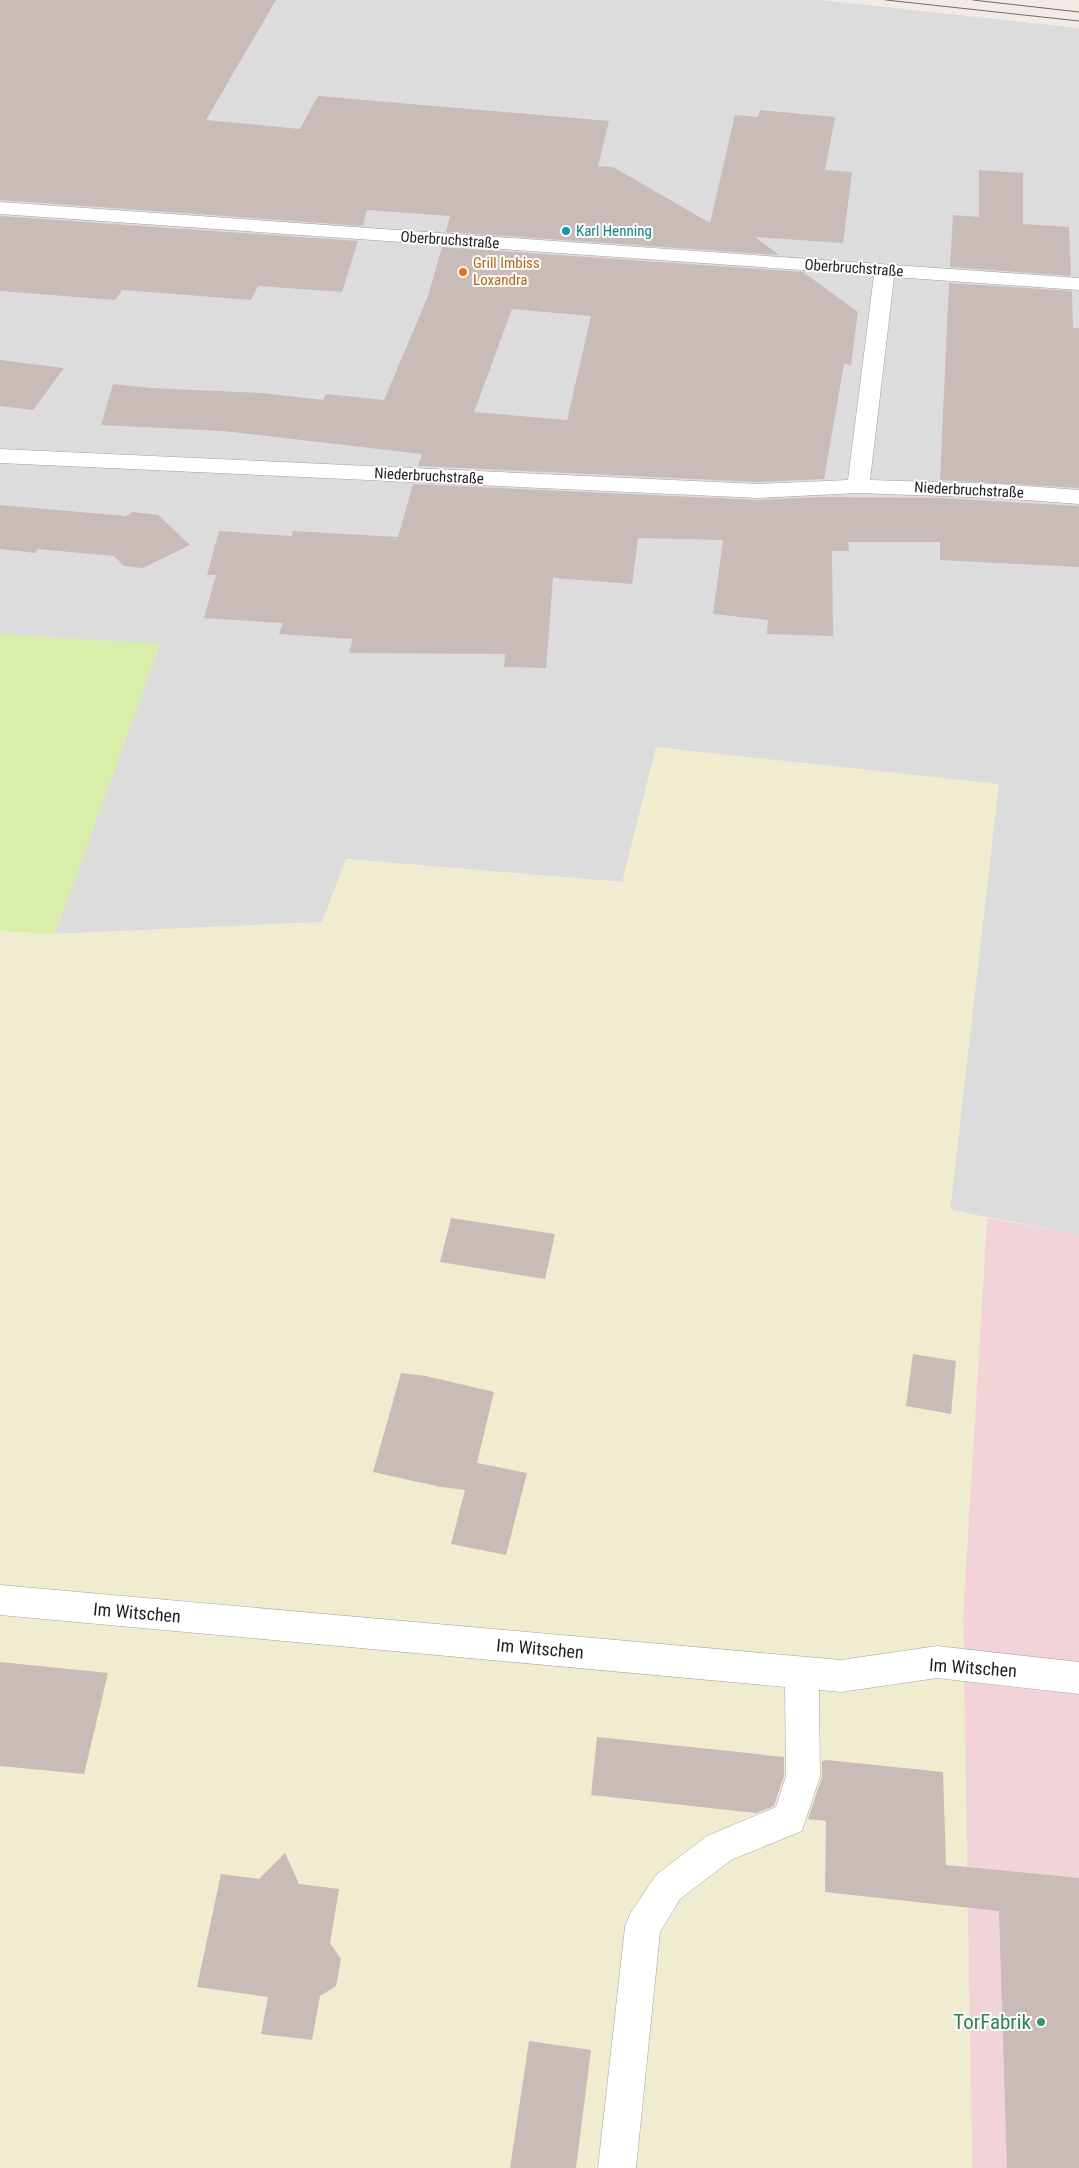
<svg xmlns="http://www.w3.org/2000/svg" width="1079" height="2168" viewBox="0 0 1079 2168" font-family="'Roboto Condensed',sans-serif">
<style>
.residential{fill:#dddcdc}
.commercial{fill:#f2d3d8}
.farmland{fill:#f0eccf}
.grass{fill:#d9eea8}
.building{fill:#c9bbb8;fill-rule:evenodd}
.lines{fill:none;stroke-linecap:round;stroke-linejoin:round}
.minor-casing{stroke:#a3a3a3;stroke-width:1}
.minor{fill:#fff;fill-rule:evenodd}
.tram{stroke:#6d6d6d;stroke-width:1}
.culture-dot{fill:#0f9aa8;stroke:#fff;stroke-width:2}
.food-dot{fill:#e8710a;stroke:#fff;stroke-width:2}
.leisure-dot{fill:#2e9e5b;stroke:#fff;stroke-width:2}
.labels{text-anchor:middle;stroke-width:4;stroke-linejoin:round;paint-order:stroke}
.far-culture-label{font-size:15px;fill:#0d838f;stroke:#fff;text-anchor:start}
.far-street-label{font-size:15px;fill:#1f1f1f;stroke:#fff}
.far-food-label{font-size:15px;fill:#c56008;stroke:#fff;text-anchor:start}
.street-label{font-size:18px;fill:#1f1f1f;stroke:#fff}
.near-leisure-label{font-size:21px;fill:#27864d;stroke:#fff;text-anchor:end}
</style>
<rect width="100%" height="100%" fill="#f1eae5"/>
<path class="residential" d="M0,0H820L1079,28V1234L950,1210L998,784L622,882L346,859L323,922L55,934L160,644L0,634Z"/>
<path class="commercial" d="M987,1218L1079,1234V2168H972L963,1615Z"/>
<path class="farmland" d="M656,747L999,784L950,1209L987,1218L963,1615L972,2168H0V931L55,934L322,922L346,859L622,882Z"/>
<path class="grass" d="M0,634L160,644L55,934L0,931Z"/>
<g class="building">
<path d="M0,0H276L206,120L300,129L318,96L609,121L598,166L613,167L710,223L735,115L758,117L760,110L835,117L825,170L852,172L843,243L755,237L779,255L446,232L450,216L367,210L363,226L0,200Z"/>
<path d="M979,170L1023,173V224L1069,227L1071,276L950,267L953,215L979,217Z"/>
<path d="M0,216L358,241L342,292L258,286L251,300L122,290L115,300L0,291Z"/>
<path d="M442,247L803,272L858,312L851,365L844,364L824,479L759,482L418,466L422,454L224,431L101,425L113,384L151,388L261,393L323,400L326,394L384,400L428,296ZM512,309L591,316L567,420L474,412Z"/>
<path d="M949,283L1072,291L1073,328H1079V488L940,480Z"/>
<path d="M0,360L64,368L33,410L0,406Z"/>
<path d="M413,484L759,500L820,497L939,498L1079,506V567L940,560V542H848L849,551H832L833,636L767,634L768,620L713,614L723,540L638,538L632,584L553,578L546,668L504,667L505,654L349,653L353,639L279,634L283,623L204,618L216,575H207L219,531L292,536L293,531L398,537Z"/>
<path d="M0,505L125,516L133,512L158,515L190,545L143,568L124,566L114,556L37,549L36,553L0,549Z"/>
<path d="M451,1218L555,1234L545,1279L440,1262Z"/>
<path d="M913,1354L956,1361L951,1414L906,1406Z"/>
<path d="M401,1373L426,1376L494,1392L477,1463L527,1473L506,1555L451,1544L465,1490L441,1487L373,1472Z"/>
<path d="M0,1662L108,1673L84,1774L0,1766Z"/>
<path d="M597,1737L784,1757V1776L774,1806L756,1813L591,1795Z"/>
<path d="M826,1760L943,1772L946,1865L1079,1878V2168H1007L999,1911L825,1892L826,1821L808,1819L822,1777V1761Z"/>
<path d="M285,1853L299,1884L339,1889L330,1943L341,1959L336,1986L320,1996L312,2040L261,2034L268,1997L197,1987L221,1874L259,1879Z"/>
<path d="M529,2041L591,2050L576,2168H510Z"/>
</g>
<g class="lines">
<defs>
<g id="minor">
<path d="M0,202L1079,278V290L894,277L870,480L998,484L1079,490V504L998,498L858,493L759,498L0,463V449L759,484L848,480L874,275L0,214Z"/>
<path d="M0,1585L841,1660L937,1646L1079,1662V1694L937,1678L841,1692L819,1690L820,1776L802,1831L731,1860L680,1899L660,1932L636,2168H598L625,1927L630,1914L656,1875L707,1836L776,1807L786,1776L785,1687L0,1615Z"/>
</g>
</defs>
<use href="#minor" class="minor-casing"/>
<use href="#minor" class="minor"/>
<g class="tram">
<path d="M886,0L1079,21"/>
<path d="M973,0L1079,12"/>
</g>
</g>
<circle class="culture-dot" cx="566" cy="231" r="5"/>
<circle class="food-dot" cx="463" cy="272" r="5"/>
<circle class="leisure-dot" cx="1041" cy="2022" r="5"/>
<g class="labels">
<g class="far-culture-label">
<text x="576" y="236">Karl Henning</text>
</g>
<g class="far-street-label">
<text transform="translate(450 240) rotate(4)" y="5">Oberbruchstraße</text>
<text transform="translate(854 268) rotate(4)" y="5">Oberbruchstraße</text>
<text transform="translate(429 476) rotate(3)" y="5">Niederbruchstraße</text>
<text transform="translate(969 490) rotate(3)" y="5">Niederbruchstraße</text>
</g>
<g class="far-food-label">
<text x="473" y="268">Grill Imbiss<tspan x="473" dy="17">Loxandra</tspan></text>
</g>
<g class="street-label">
<text transform="translate(137 1613) rotate(5)" y="6">Im Witschen</text>
<text transform="translate(540 1649) rotate(5)" y="6">Im Witschen</text>
<text transform="translate(973 1668) rotate(4)" y="6">Im Witschen</text>
</g>
<g class="near-leisure-label">
<text x="1031" y="2029">TorFabrik</text>
</g>
</g>
</svg>
